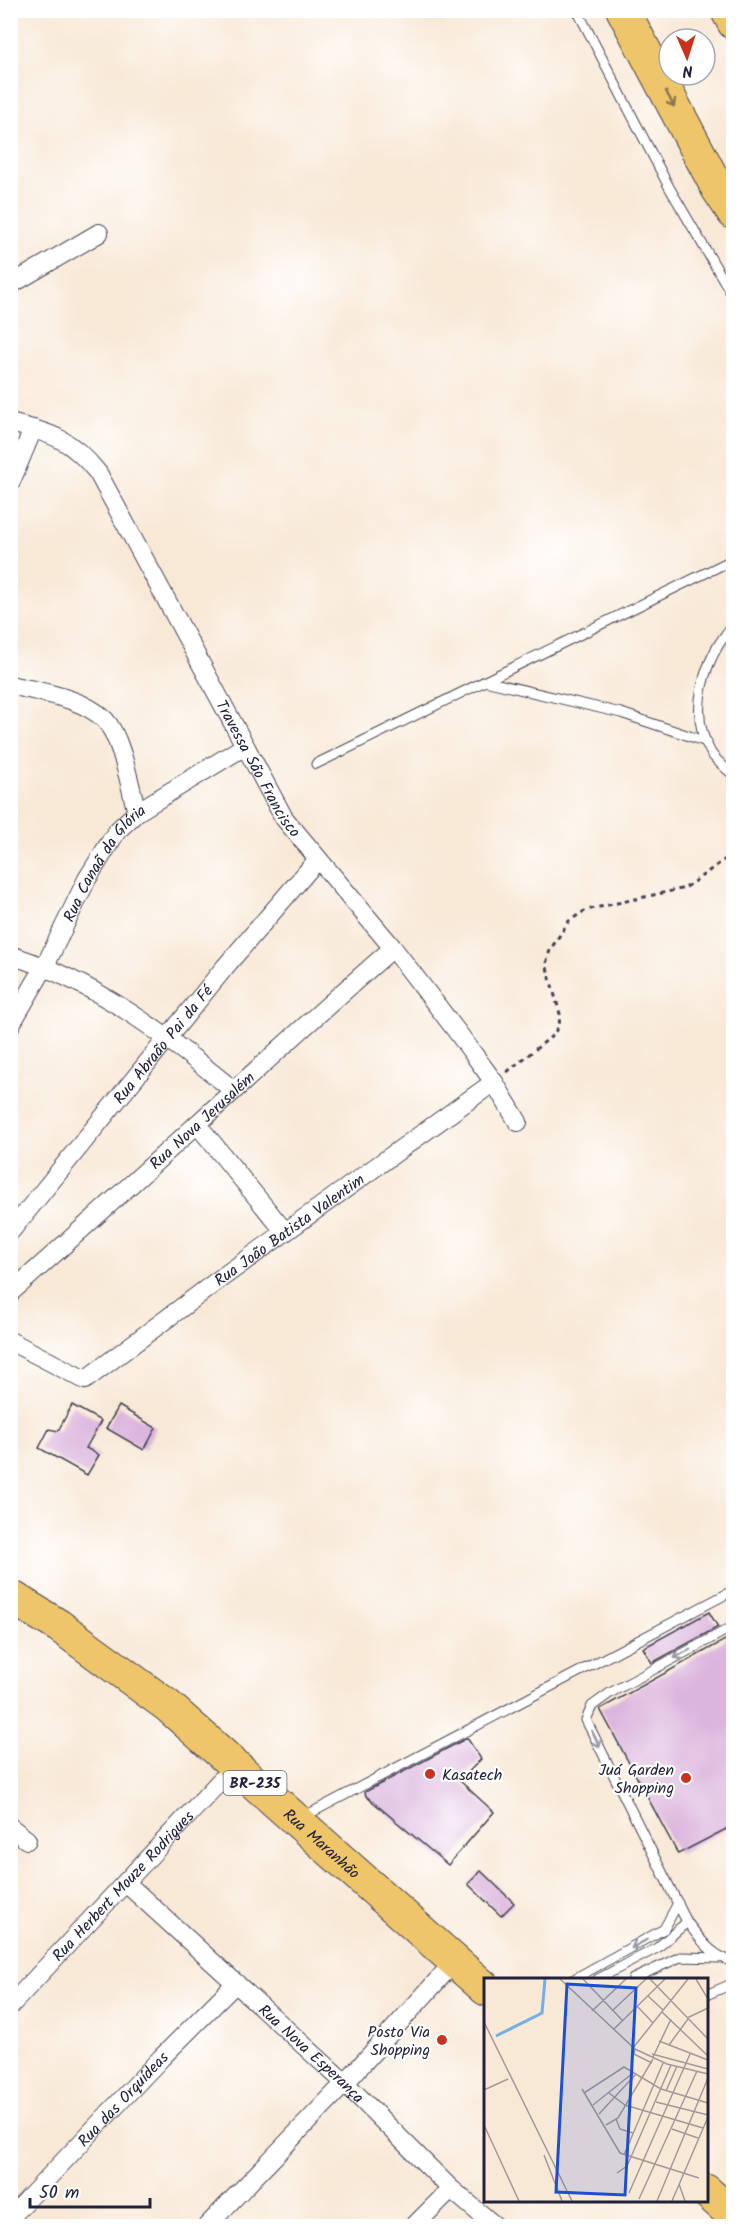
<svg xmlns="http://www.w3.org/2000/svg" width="744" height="2237" viewBox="0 0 744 2237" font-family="Kalam,sans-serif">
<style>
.building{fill:#dbb5dd}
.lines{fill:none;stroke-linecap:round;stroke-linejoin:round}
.lane-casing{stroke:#424052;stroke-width:11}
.street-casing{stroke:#424052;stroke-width:20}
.highway-casing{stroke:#424052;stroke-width:35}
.path{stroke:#424052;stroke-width:3;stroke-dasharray:4.5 4.5;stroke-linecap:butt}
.lane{stroke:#fff;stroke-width:9}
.street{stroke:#fff;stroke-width:18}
.highway{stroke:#eec569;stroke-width:33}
.oneway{stroke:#887452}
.oneway2{stroke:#9c9ca7}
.poi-dot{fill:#c8321e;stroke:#fff;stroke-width:2}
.labels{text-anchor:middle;stroke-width:4.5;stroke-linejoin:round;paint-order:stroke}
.shield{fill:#fff;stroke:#646476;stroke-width:1.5}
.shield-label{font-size:15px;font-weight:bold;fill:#22223b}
.street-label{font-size:16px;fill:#22223b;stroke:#fff}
.poi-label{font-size:16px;fill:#22223b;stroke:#fff;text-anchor:end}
.inset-river{fill:none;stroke:#76afe6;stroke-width:3}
.inset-road{fill:none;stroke:#a29999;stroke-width:1.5}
.view{fill:#1d4ed8;fill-opacity:0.15;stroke:#1d4ed8;stroke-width:3}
.inset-edge{fill:none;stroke:#22223b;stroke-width:3}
</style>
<rect width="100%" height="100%" fill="#fff"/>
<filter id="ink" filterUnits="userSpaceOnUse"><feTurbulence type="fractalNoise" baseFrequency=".0167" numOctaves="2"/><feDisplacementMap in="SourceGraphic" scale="12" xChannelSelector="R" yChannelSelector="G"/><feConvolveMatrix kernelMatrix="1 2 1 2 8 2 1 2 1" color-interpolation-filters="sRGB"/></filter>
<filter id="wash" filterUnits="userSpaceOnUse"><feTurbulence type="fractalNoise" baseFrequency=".008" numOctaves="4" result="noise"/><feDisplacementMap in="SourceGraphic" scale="24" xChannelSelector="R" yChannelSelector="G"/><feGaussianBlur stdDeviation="1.35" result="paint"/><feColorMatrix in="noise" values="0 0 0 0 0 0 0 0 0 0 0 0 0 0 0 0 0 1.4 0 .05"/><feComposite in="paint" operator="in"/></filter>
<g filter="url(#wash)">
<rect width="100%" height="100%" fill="#f8e9d7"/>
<g id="blocks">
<g class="building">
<path d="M72,1405L101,1421L86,1448L99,1455L87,1475L39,1448L49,1429L58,1431Z"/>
<path d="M119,1406L156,1428L144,1450L106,1428Z"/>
<path d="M709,1612L718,1627L652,1663L643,1648Z"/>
<path d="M734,1635V1825L678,1854L600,1709Z"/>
<path d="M467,1738L481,1759L460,1781L494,1812L448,1865L366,1796L365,1792Z"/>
<path d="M481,1871L514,1903L501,1916L468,1884Z"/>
</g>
</g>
</g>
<g filter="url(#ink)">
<use href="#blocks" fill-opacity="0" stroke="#424052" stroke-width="1.5"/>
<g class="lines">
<defs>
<g id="lane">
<path d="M577,10L669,187L734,298"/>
<path d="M734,624C704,658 687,712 711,753C716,761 727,769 734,776"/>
<path d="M485,681L621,713L707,742"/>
<path d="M316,764L734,559"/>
<path d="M734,1626L610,1693L592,1706L586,1720L687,1922C701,1940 711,1956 734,1962"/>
<path d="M303,1817L734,1590"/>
<path d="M574,1979L664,1929L678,1903"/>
<path d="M598,1979L657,1948L687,1922"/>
<path d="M633,1979L680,1957L719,1958"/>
<path d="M706,1995L734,1983"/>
</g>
<g id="street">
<path d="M10,285L99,233"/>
<path id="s1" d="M10,423C53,434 70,438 98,473L284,818L393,948L458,1033L494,1082L518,1122"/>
<path d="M10,484L33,429"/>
<path d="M10,685C40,692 84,698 105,720C122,738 130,788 137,812"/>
<path d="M10,955C95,981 166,1035 233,1090"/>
<path id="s2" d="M10,1026L45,966L87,879L117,831L137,812L245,746"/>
<path d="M197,1124L285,1232"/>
<path id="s3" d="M10,1232L225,967L318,859"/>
<path id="s4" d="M10,1293C139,1180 263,1061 393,948"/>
<path id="s5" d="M10,1341L85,1380L217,1281L494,1082"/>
<path d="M10,1827L27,1840"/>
<path id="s6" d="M126,1883L345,2083L451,2189L495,2226"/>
<path id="s7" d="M10,2006L235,1765"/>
<path id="s8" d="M10,2218L161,2058L236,1983"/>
<path d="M207,2226L345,2083L455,1961"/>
<path d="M414,2226L451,2189"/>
</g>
<g id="highway">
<path d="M623,10L718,189L734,213"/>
<path d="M727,10L734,23"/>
<path id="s9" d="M10,1596L59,1626L168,1706L486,1989"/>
<path d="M706,2191L734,2216"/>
</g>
</defs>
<use href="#lane" class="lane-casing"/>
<use href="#street" class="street-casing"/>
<use href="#highway" class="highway-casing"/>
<path class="path" d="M507,1072L552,1036L559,1026L560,1014L546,964L550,950L569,921L586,910L685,888L734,853"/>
<use href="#lane" class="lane"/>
<use href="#street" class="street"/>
<use href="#highway" class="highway"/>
</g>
<defs><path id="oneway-shaft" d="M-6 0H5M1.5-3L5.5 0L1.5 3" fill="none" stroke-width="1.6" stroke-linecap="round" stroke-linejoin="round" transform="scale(1.5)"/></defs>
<use class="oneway" href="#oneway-shaft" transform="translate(670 99) rotate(62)"/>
<g class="oneway2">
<use href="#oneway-shaft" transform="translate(682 1654) rotate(152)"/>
<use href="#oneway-shaft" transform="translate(596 1739) rotate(64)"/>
<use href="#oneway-shaft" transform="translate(639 1944) rotate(151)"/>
</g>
</g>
<g class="poi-dot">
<circle cx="430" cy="1774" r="6"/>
<circle cx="686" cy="1778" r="6"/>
<circle cx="442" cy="2040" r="6"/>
</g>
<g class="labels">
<rect class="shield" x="223.5" y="1771" width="63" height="24" rx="4.5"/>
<g class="shield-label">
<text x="255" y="1788">BR-235</text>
</g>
<g class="street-label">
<text dy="6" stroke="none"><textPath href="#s1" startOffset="440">Travessa São Francisco</textPath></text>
<text dy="6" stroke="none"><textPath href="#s2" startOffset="189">Rua Canaã da Glória</textPath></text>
<text dy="6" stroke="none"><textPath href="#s3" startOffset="242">Rua Abraão Pai da Fé</textPath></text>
<text dy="6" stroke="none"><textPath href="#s4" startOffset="258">Rua Nova Jerusalém</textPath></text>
<text dy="6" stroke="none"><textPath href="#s5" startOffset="338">Rua João Batista Valentim</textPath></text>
<text dy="6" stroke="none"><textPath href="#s9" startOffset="399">Rua Maranhão</textPath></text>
<text dy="6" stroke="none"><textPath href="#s7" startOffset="165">Rua Herbert Mouze Rodrigues</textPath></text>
<text dy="6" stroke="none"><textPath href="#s6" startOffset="252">Rua Nova Esperança</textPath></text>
<text dy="6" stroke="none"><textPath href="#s8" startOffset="164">Rua das Orquídeas</textPath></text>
</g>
<g class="poi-label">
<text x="674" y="1775">Juá Garden<tspan x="674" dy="18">Shopping</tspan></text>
<text x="442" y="1780" text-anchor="start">Kasatech</text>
<text x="430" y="2037">Posto Via<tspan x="430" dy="18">Shopping</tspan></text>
</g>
</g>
<g transform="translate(484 1978)">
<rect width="224" height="224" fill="#f8e9d7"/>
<path class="inset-river" d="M12,58L58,35L61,1"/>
<path class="inset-road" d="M76,1L151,71L183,86L224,96M99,1L138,42M166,1L224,61M212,1L224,21M164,18L179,32M153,28L169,45M129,32L162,1M108,33L142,1M178,34L224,78M203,40L224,30M0,44L88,223M130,51L181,1M175,63L224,82M185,67L204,41M149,70L204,1M151,71L150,76L168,85M168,76L224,91M169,79L187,41M98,111L136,175L215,200M0,112L24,101M182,113L193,88M100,115L140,89L177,111L224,125M125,115L141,127L219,150M172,124L224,137M109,127L149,95M115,136L152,96M132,141L136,151L149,155M0,147L35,223M122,147L134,140L169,81M188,151L214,160M60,177L78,223M140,177L179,85M133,195L143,188L187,87M195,206L201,223M145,215L206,76M155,221L213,93M173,223L224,100M188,223L224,139"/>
<path class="view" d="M83,6L152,10L141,217L72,214Z"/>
<rect width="224" height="224" class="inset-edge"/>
</g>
<rect width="744" height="2237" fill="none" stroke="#fff" stroke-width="36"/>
<g transform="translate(687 57) rotate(177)"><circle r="28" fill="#ffffff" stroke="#a7a7b1" stroke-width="1.5"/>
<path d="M0-4.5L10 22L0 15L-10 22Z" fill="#c8321e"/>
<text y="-9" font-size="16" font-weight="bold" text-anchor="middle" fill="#22223b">N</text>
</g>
<path d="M30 2198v9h120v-9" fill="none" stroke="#22223b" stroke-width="3"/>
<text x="39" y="2198" font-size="18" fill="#22223b" stroke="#ffffff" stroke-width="4.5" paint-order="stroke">50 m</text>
</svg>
